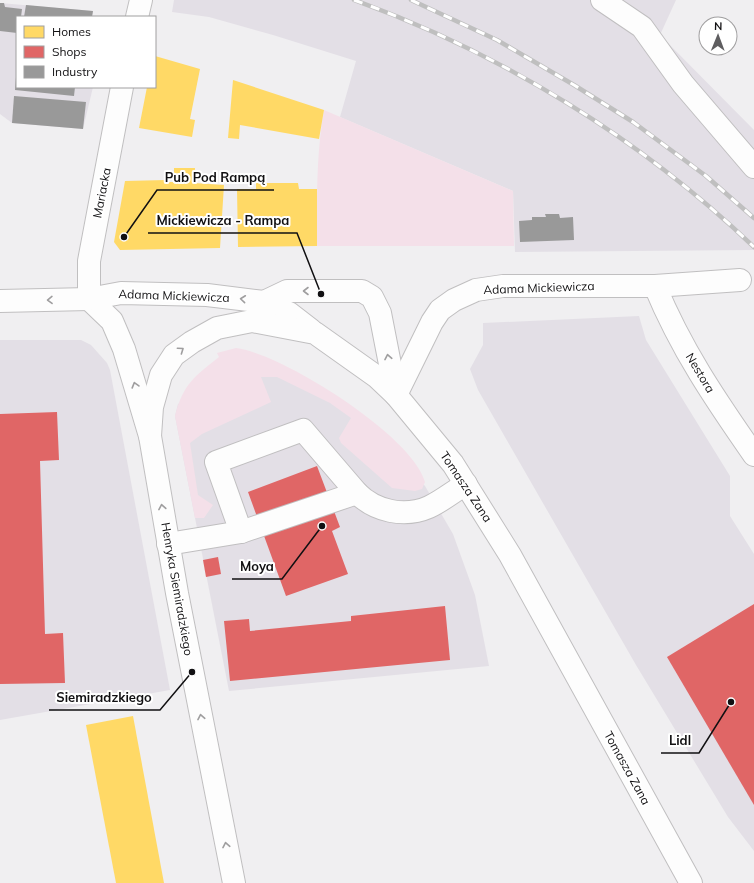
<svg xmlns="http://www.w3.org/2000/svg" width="754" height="883" viewBox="0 0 754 883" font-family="Mulish,sans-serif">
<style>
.built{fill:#e3dfe6}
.green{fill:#f4e0e9}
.homes{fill:#ffd966}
.shops{fill:#e06666}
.industry{fill:#999}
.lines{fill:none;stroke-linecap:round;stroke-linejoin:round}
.minor-casing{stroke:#c0bfc0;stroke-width:24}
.major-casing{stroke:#c0bfc0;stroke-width:24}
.minor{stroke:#fdfdfd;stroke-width:22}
.major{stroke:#fdfdfd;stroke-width:22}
.rail-casing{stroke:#bfbfbf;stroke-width:4.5}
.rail{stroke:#fff;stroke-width:3;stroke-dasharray:9;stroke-linecap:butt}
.oneway{stroke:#9f9e9f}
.labels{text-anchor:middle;stroke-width:4;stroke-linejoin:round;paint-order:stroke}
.street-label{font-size:12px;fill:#111012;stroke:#fff}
.leader{fill:none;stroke:#111012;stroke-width:1.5}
.callout-dot{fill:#111012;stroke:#fff;stroke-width:1.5}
.callout-label{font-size:13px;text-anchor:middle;font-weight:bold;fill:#111012;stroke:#fff;stroke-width:4;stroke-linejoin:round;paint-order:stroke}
</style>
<rect width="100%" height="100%" fill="#f0eff1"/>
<g class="built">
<path d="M174,0H676L660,35L754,130V250L515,252L513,191L340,117L356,61L273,35L209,17L172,12Z"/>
<path d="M0,3L93,11L92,16L100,17H17V87H93L83,129L12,123L0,114Z"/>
<path d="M639,316L646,340L730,476V516L754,554V851L728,817L636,665L478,390L470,369L483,345V323Z"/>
<path d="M0,340H81L91,345L107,363L110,370L170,690L0,720Z"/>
<path d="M265,368L334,402L392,449L425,486L453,534L475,595L489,666L229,691L175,416L178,404Z"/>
</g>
<g class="green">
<path d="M324,110L513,191L514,246H317C317,200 316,155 324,110Z"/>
<path d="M236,348C283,354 413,436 425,482L422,489L415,491L392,488L341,443L339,438L351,418L330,403L277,377H261L271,402L202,434L190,443L198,495L213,505L204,518H195L175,416C183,384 195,376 219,357L217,353Z"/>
</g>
<g class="homes">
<path d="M155,56L200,69L190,119L195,120L192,137L139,128L147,87H155Z"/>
<path d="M233,80L324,110L319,139L240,125L239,139L228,138Z"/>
<path d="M174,168H195L194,183L224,185L220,248L120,250L114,242L125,181L166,180V182H174Z"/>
<path d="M256,183H298L299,189H317V246L238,247L237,189H256Z"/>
<path d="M133,716L164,883H116L86,725Z"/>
</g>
<g class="shops">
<path d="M57,412L59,460L40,461L45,634L63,633L65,683L0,684V414Z"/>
<path d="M317,466L340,527L332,531L348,574L286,596L248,492Z"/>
<path d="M218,557L221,574L206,577L203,560Z"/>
<path d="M754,604V805L667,657Z"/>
<path d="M445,606L450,660L230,681L224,621L249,619L250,631L351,621V616Z"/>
</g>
<g class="industry">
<path d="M0,3H4L5,7L22,9L21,17H17V33L0,31Z"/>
<path d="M26,5L93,11L92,17H24Z"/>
<path d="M16,77L17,87H75L74,96L15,90Z"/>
<path d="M14,96L86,102L83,129L12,123Z"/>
<path d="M545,214H559L560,218L573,217L574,240L520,242L519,221L532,220V217H546Z"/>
</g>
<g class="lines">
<defs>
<g id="minor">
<path d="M602,0L642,27L683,84L754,167"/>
<path d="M137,17L141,0"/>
<path d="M655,286C681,349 715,399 754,455"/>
<path d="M89,299V261L122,87"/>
<path d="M264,302L287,291H362L372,297L380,313L396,395"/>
<path d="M396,395L432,322L440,310L454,300L476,290L503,286H655L740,280"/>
<path d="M241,532L357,493"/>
<path d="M168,544L241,532L216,462L303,430L357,493C375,511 404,518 429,507C442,501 454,491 466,484"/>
</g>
<g id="major">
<path d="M89,299L112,321L124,349L150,436L177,593L234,883"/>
<path d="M0,301L89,299L121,293L207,295L264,302L289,313L311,330"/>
<path d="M150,436L152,407L161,375L174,355L192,342L217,328L252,321L315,333L377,377L396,395L453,464L510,555L691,883"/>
</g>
</defs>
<use href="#minor" class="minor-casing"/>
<use href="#major" class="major-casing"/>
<use href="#minor" class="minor"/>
<use href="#major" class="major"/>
<defs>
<g id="rail">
<path d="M354,0C501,53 641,139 754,247"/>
<path d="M411,0L497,40L574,85L633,122L706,176L754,218"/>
</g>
</defs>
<use href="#rail" class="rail-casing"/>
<use href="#rail" class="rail"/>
</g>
<defs><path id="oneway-chevron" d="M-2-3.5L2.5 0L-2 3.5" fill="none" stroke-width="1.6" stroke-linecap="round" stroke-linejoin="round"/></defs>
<g class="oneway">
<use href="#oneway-chevron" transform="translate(306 291) rotate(180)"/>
<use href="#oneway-chevron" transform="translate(243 299) rotate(-174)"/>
<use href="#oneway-chevron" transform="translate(50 300) rotate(179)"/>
<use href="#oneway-chevron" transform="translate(181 350) rotate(-35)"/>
<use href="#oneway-chevron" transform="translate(388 357) rotate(-101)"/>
<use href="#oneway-chevron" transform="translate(135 385) rotate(-106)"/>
<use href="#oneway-chevron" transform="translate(162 507) rotate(-100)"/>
<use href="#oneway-chevron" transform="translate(201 717) rotate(-101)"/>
<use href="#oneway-chevron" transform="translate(226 845) rotate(-101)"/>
</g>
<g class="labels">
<g class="street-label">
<text transform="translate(102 193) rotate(-79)" y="4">Mariacka</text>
<text transform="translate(539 288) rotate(-2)" y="4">Adama Mickiewicza</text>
<text transform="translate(174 296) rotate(2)" y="4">Adama Mickiewicza</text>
<text transform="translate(700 373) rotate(59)" y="4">Nestora</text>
<text transform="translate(466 487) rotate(56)" y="4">Tomasza Zana</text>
<text transform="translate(177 589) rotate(80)" y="4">Henryka Siemiradzkiego</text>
<text transform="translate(627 768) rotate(61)" y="4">Tomasza Zana</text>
</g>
</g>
<path class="leader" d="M124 237L157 190H274M321 294L297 233H148M322 526L282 579H232M192 672L160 710H49M731 702L699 753H661"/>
<g class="callout-dot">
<circle cx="124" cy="237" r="4"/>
<circle cx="321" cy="294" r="4"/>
<circle cx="322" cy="526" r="4"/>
<circle cx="192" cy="672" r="4"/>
<circle cx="731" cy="702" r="4"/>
</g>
<g class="callout-label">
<text x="215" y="182">Pub Pod Rampą</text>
<text x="223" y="225">Mickiewicza - Rampa</text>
<text x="257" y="571">Moya</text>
<text x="104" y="702">Siemiradzkiego</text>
<text x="680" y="745">Lidl</text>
</g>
<rect x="16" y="16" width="140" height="72" fill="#ffffff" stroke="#a09fa0"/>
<rect x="24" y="26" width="20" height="12" fill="#ffd966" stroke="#a09fa0"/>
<text x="52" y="36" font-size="12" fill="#111012">Homes</text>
<rect x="24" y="46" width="20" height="12" fill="#e06666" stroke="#a09fa0"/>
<text x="52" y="56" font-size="12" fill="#111012">Shops</text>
<rect x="24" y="66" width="20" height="12" fill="#999999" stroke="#a09fa0"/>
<text x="52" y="76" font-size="12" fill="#111012">Industry</text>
<g transform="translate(718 36) rotate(1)"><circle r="19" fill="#ffffff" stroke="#a09fa0"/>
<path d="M0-3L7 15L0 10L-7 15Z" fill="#5f5e60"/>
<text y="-6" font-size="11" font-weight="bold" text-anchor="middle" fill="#111012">N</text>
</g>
</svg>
